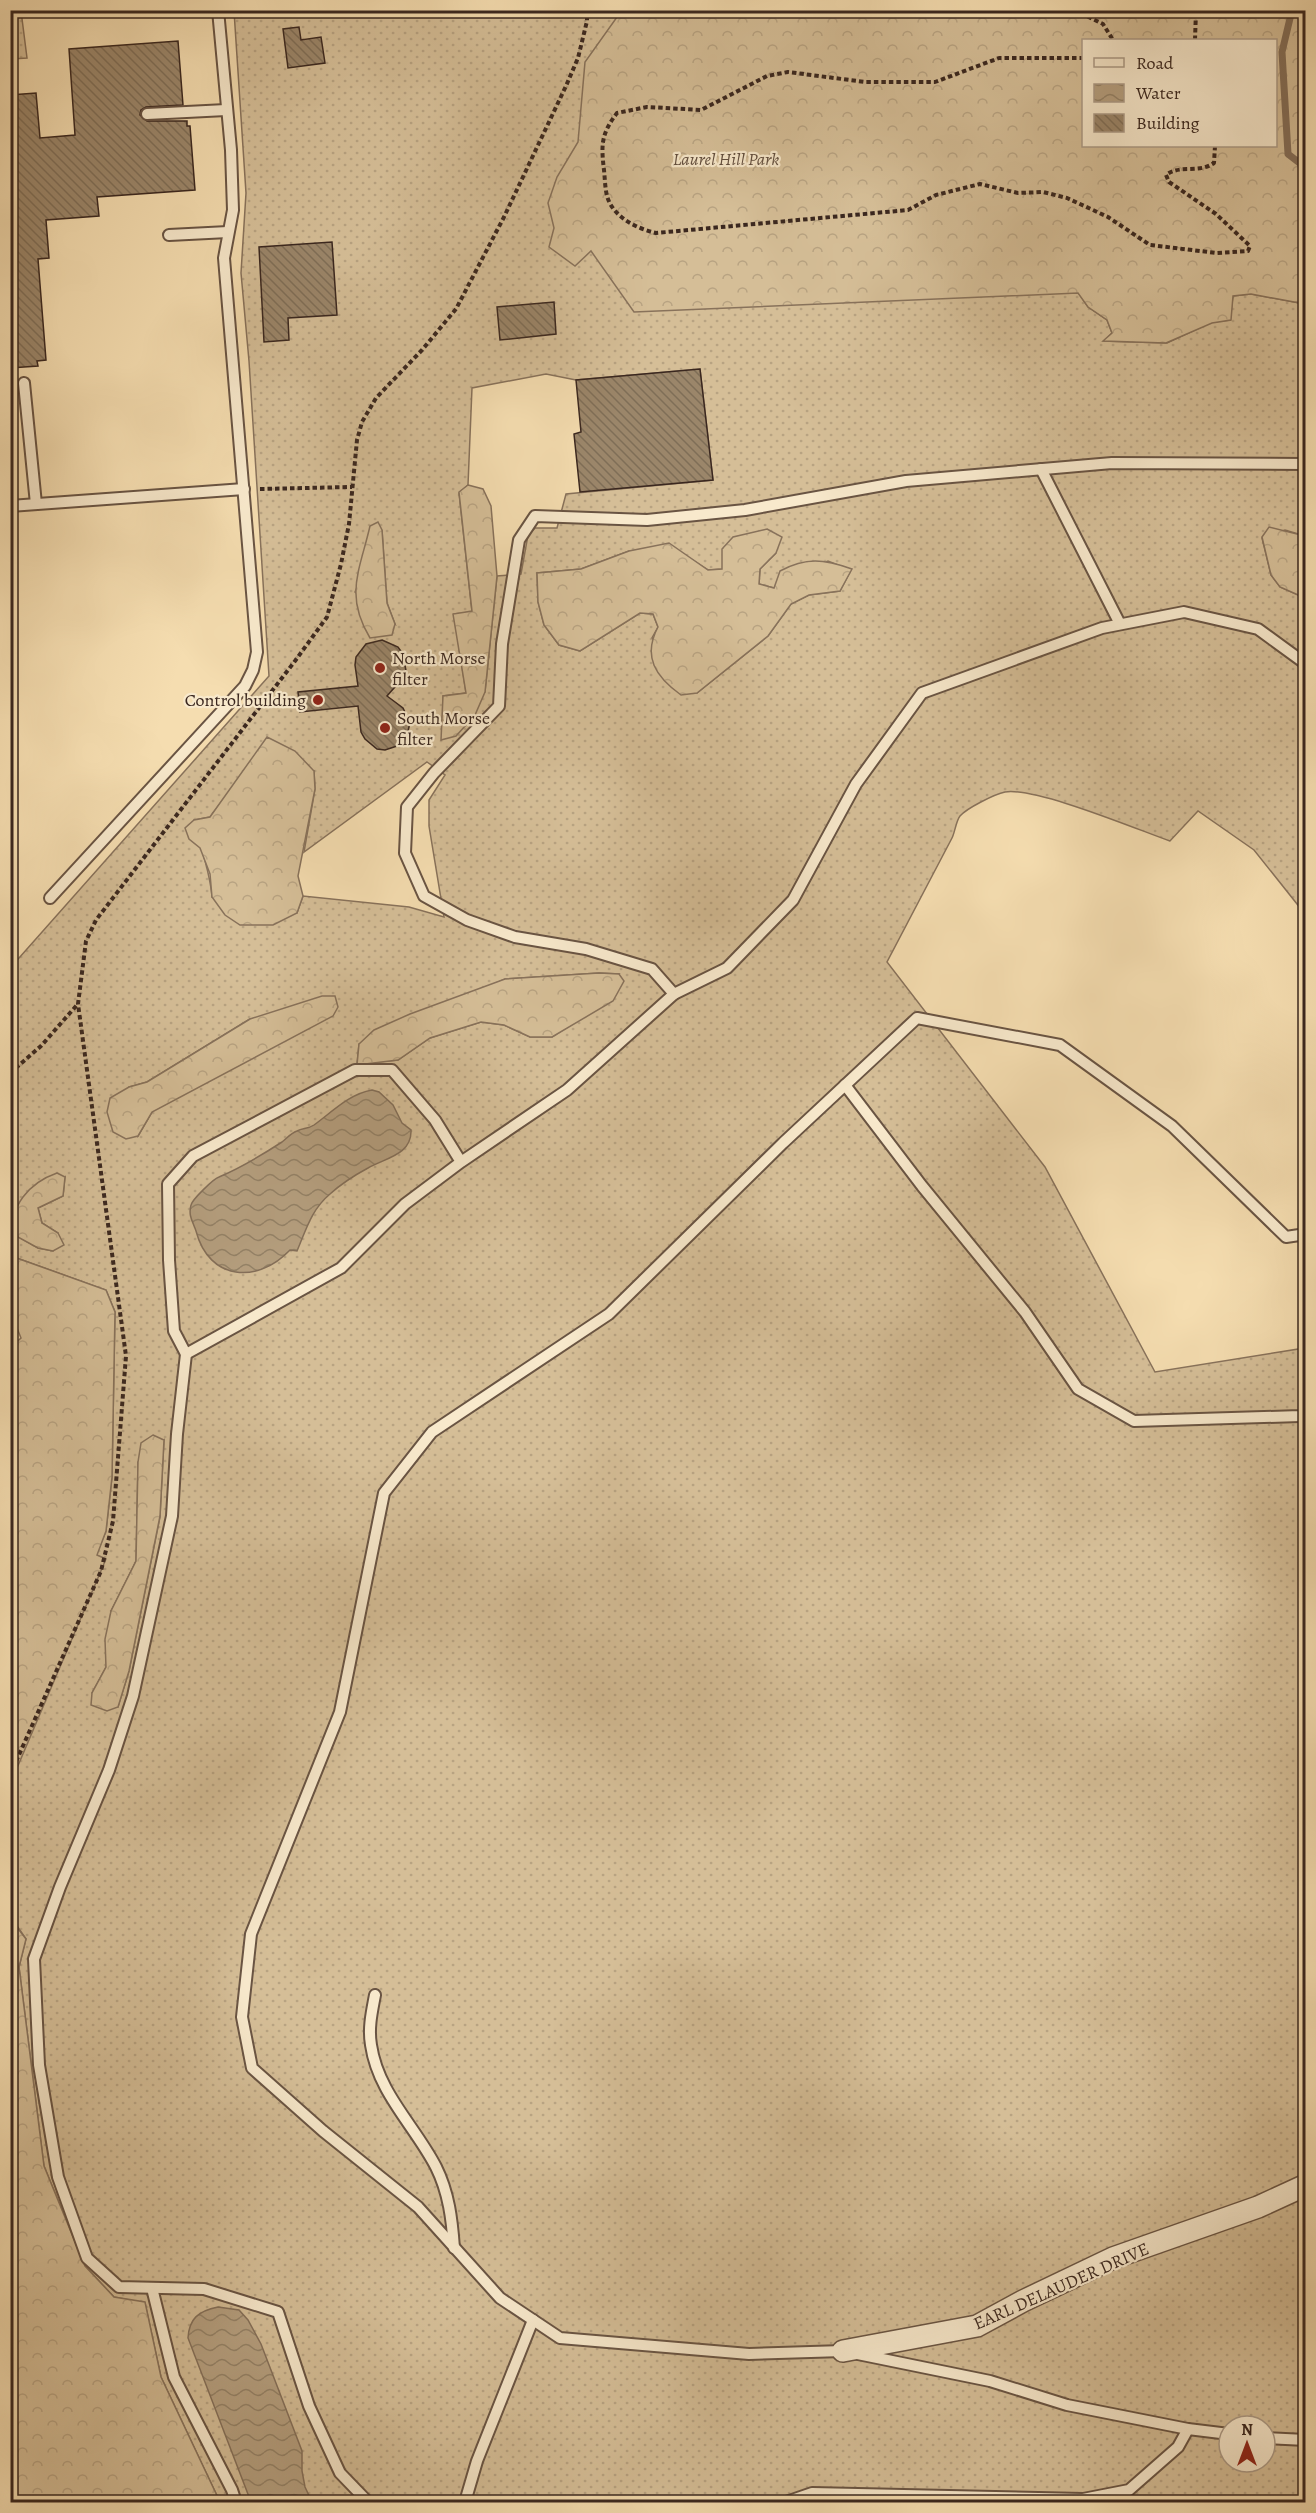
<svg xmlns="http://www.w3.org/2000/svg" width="1316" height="2513" viewBox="0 0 1316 2513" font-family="Alegreya,serif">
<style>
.grass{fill:url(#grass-dots);stroke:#88725b;stroke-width:1.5;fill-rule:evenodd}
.forest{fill:url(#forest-crowns);stroke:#88725b;stroke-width:1.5;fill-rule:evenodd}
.water{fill:url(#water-waves);stroke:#846f59;stroke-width:1.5}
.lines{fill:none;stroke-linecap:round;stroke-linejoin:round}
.stream{stroke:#846f59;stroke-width:7}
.building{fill:url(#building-back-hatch);stroke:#3a271f;stroke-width:1.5}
.lane-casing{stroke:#695443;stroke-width:14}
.street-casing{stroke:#695443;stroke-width:24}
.path{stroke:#3a271f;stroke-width:4;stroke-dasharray:4.5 3;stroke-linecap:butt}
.lane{stroke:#f8e9cc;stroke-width:10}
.street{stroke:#f8e9cc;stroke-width:21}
.poi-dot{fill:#8f2418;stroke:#f8e9cc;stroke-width:2}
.labels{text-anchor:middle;stroke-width:4.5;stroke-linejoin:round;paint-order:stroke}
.park-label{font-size:18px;font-style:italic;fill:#614d3d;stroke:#f8e9cc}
.poi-label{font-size:18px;fill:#3a271f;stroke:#f8e9cc;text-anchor:start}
.street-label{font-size:18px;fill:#3a271f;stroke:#f8e9cc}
</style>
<defs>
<pattern id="grass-dots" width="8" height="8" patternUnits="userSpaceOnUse" patternTransform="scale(1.5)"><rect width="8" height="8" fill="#d5be97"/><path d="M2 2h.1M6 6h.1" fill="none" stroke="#b8a382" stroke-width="1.8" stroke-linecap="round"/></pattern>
<pattern id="forest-crowns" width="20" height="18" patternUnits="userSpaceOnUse" patternTransform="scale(1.5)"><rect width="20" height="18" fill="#d5be97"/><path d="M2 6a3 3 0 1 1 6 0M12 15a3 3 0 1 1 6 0" fill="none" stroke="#b8a382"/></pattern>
<pattern id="water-waves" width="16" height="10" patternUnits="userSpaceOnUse" patternTransform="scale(1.5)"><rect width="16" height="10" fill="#b59f7f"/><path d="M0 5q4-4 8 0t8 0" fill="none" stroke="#948267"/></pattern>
<pattern id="building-back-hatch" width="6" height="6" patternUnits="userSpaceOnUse" patternTransform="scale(1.5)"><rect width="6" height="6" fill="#9b866a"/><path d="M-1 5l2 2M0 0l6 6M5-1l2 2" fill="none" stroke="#7f6e57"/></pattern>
</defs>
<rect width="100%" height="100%" fill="#f5ddb0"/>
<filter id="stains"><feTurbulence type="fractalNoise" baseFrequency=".00333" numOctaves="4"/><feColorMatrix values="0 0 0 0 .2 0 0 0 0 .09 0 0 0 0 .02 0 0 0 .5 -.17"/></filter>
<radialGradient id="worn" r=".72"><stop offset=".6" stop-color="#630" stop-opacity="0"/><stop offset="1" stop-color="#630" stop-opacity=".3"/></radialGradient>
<g class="grass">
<path d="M11,10L21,11L27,58L11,59Z"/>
<path d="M234,11H840L1072,283L1088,307L1107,320L1112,333L1104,341L1167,343L1212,322L1230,320L1233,296L1251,294L1305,304V536L1285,530L1262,538L1271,575L1280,587L1305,598V914L1254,850L1198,811L1170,841C1136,829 1036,787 1005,792C995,794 967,808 960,816C956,821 955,832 952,838L887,962L1045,1167L1155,1372L1305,1348V2502H220L161,2377L145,2303L114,2297L85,2266L44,2166L19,1967L26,1939L17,1926L11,1928V1760L106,1531L112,1477L115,1312L106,1290L11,1256V967L269,676L249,361L241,273L246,193ZM700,369L713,480L566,494L557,528H535L528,535L521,574L497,576L485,692L442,739L443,696L466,693L454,614L472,612L459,493L468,485L472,388L546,374L576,380ZM382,530L387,603L395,624L355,592ZM629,551L691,559L708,570L722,569L776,553L760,569L759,584L774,588L828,561L851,570L840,591L809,595L791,604L768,636L697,693L652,638L658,627L653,614L640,613L580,651L559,645L544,625L538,602L537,573L581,569ZM427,762L445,775L429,800V826L444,917L409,907L303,896L297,913L212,897C210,870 200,847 194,820L210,817L223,800L314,771L315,789L304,852ZM599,973L619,974L571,1025L552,1037H530L504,1025L481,1022L430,1038L398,1060L357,1064L359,1044L505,979ZM250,1019L152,1112L138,1136L129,1087L147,1082ZM65,1177L63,1196L38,1208L42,1223L58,1233L53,1251L38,1248L17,1236L12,1225ZM164,1440L160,1517L129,1671L118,1707L92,1693L106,1667L111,1611L136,1561L138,1462ZM1229,2426H1265V2462H1229Z"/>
</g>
<g class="forest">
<path d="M622,10L1305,11V304L1251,294L1233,296L1231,320L1212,323L1166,343L1103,341L1112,333L1107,320L1088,307L1078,293L634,312L591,251L575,266L549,247L554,228L548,203L557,177L578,142L585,62ZM1084,40H1276V146H1084Z"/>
<path d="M468,485L483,489L491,506L497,576L485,692L475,715L456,736L441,740L443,696L466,693L453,614L472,611L459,492Z"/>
<path d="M378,522L382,530L387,603L395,624L392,635L370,638C344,595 360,570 370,526Z"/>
<path d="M1269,527L1305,536V598L1280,587L1271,575L1262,537Z"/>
<path d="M767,529L782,537L776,553L760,569L759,584L774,588L780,571C806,557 824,559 852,569L840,591L809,595L791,604L768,636L697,693L681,695C656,677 642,657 658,627L653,614L640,613L580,651L559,645L544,625L538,602L537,573L581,569L629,551L669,543L708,570L722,569V549L733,537Z"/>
<path d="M267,737L295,751L314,771L315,789L298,876L303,896L297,913L273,925H240L225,915L212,897L210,874L200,848L189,839L185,828L194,820L210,817Z"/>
<path d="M599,973L619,974L624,981L613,1001L552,1037H530L504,1025L481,1022L430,1038L398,1060L357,1065L359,1044L374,1030L410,1014L505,979Z"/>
<path d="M322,996H335L338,1007L333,1016L152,1112L138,1136L126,1139L113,1132L107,1112L110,1098L129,1087L147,1082L250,1019Z"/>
<path d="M57,1173L65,1177L63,1196L38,1208L42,1223L58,1233L64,1245L53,1251L38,1248L16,1236C6,1207 31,1182 57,1173Z"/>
<path d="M11,1256L106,1290L115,1312L112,1477L106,1531L97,1555L106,1559L11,1782L10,1348L21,1338L11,1313Z"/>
<path d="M153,1435L164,1440L160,1516L129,1671L118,1707L107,1711L91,1705L92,1693L106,1667L105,1639L111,1611L136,1561L138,1462L141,1443Z"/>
<path d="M16,1926L26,1939L19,1967L44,2166L85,2266L114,2297L145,2302L161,2377L220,2502H11L10,1928Z"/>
</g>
<g class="water">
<path d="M372,1090L379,1092L393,1105L402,1123L411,1130C412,1155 385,1158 368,1168C355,1175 341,1184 330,1194C311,1210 306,1230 297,1251L290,1250C258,1284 209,1281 196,1231C193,1222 188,1216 191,1205C192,1200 213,1179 219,1177C240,1168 262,1155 282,1142C287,1138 291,1133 297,1131C303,1128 308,1129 314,1125C332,1112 349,1094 372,1090Z"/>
<path d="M218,2307L239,2310L248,2320L261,2344L302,2451V2471L305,2487L312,2502H251L188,2338C189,2319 198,2311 218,2307Z"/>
</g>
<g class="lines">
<path class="stream" d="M1292,10L1282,52L1288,154L1306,168"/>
</g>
<g class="building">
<path d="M299,27L301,40L321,37L325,63L288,68L283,29Z"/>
<path d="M178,41L183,105L146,107L141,110L140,115L147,121H187V126H190L195,190L97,197L99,216L46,220L49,258L38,259L46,360L37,361L38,366L10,368V95L36,93L40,138L75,135L69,49Z"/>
<path d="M332,242L337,315L288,318L289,340L264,342L259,247Z"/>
<path d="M554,302L556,334L500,340L497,307Z"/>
<path d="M700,369L713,480L580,492L574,434L581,432L576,380Z"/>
<path d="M382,640L398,647L403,654L406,671L402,679L387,696L403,708L410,723L406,739L400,745L385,750L377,749L365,739L361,732L358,706L300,712L298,692L358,686L355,665L356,657L366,644Z"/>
</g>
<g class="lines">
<defs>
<g id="lane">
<path d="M147,114L226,110"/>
<path d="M169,235L228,232"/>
<path d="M24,383L36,504"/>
<path d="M1306,464L1112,463L906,481L745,510L647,520L535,516L519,540L502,644L499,706L434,773L407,807L405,853L424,896L467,920L515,937L586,949L652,969L674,994L727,968L793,900L856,784L922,693L1102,628L1184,612L1258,629L1306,664"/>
<path d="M1041,469L1120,624"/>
<path d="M10,506L244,489"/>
<path d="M50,898L245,686L253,670L257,652L224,258L233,210L231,150L218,10"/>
<path d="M845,1085L922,1186L1025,1312L1078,1389L1134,1421L1300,1416L1306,1414"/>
<path d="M461,1162L405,1204L341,1268L186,1354L174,1331L169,1260L168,1184L193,1156L355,1070H392L435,1120L461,1162L567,1090L674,994"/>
<path d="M186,1354L177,1434L172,1516L133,1696L109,1770L60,1887L34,1959L39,2065L58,2177L87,2258L119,2287L204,2289L278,2312L309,2406L340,2473L368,2502"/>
<path d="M375,1995C372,2011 368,2028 371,2045C378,2093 415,2126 436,2167C449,2193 452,2220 454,2248"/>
<path d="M152,2288L174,2377L232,2490L236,2502"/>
<path d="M1229,2434L1188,2429L1067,2405L990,2381L843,2351L749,2354L560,2338L500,2298L418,2207L323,2131L252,2068L242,2017L251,1934L340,1712L384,1493L432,1432L609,1314L783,1143L917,1018L1060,1045L1172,1126L1286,1237L1306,1234"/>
<path d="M1265,2438L1306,2440"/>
<path d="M465,2502L477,2461L533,2320"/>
<path d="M786,2502L812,2493L1083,2499L1129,2490L1178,2447L1188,2429"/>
</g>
<path id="street" d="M843,2351L977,2326L1023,2301L1113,2258L1258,2207L1306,2185"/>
</defs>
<use href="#lane" class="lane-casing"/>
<use href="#street" class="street-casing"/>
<g class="path">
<path d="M1074,10L1103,24L1113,40"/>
<path d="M1195,40L1196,10"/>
<path d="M1084,58H999L935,82H865L788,72L767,76L701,110L647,107L617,113C601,134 601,145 604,170C605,179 605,191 608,199C615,218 638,229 656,233L908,210L936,195L980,184L1018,193L1043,192L1067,198L1108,217L1150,245L1217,253L1248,251L1250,246L1216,214L1169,182L1166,175C1180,164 1198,174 1214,163L1215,146"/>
<path d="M260,489L352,487"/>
<path d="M10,1073L41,1046L77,1005"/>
<path d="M10,1775L101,1571L113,1521L126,1356L78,1004L86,941L96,920L295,661L327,617L341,564L349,524L357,440L362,422L376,398L422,350L456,309L504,217L566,86L578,58L587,21V10"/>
</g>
<use href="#lane" class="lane"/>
<use href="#street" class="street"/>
</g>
<g class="poi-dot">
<circle cx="380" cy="668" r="6"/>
<circle cx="318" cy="700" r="6"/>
<circle cx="385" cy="728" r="6"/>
</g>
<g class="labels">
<g class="park-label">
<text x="726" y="165">Laurel Hill Park</text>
</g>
<g class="poi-label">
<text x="392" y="664">North Morse<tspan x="392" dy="21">filter</tspan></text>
<text x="306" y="706" text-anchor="end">Control building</text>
<text x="397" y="724">South Morse<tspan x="397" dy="21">filter</tspan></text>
</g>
<g class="street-label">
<text transform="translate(1061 2286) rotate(-24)" y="6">EARL DELAUDER DRIVE</text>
</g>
</g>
<rect width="1316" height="2513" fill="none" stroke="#f5ddb0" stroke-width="36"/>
<rect x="12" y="12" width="1292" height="2489" fill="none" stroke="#3a271f" stroke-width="3"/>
<rect x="18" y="18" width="1280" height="2477" fill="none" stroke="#3a271f" stroke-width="1.5"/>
<rect x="1082" y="39" width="195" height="108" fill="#f8e9cc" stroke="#ac9b87" stroke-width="1.5"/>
<rect x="1094" y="58" width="30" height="9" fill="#f8e9cc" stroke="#ac9b87" stroke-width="1.5"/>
<text x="1136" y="69" font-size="18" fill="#3a271f">Road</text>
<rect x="1094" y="84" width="30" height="18" fill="url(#water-waves)" stroke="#ac9b87" stroke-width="1.5"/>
<text x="1136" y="99" font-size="18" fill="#3a271f">Water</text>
<rect x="1094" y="114" width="30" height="18" fill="url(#building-back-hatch)" stroke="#ac9b87" stroke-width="1.5"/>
<text x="1136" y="129" font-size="18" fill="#3a271f">Building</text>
<g transform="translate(1247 2444)"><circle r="28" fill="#f8e9cc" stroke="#ac9b87" stroke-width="1.5"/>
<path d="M0-4.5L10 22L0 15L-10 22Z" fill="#8f2418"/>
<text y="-9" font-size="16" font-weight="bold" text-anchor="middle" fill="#3a271f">N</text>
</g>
<rect width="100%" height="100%" filter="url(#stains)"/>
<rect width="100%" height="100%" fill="url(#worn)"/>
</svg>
